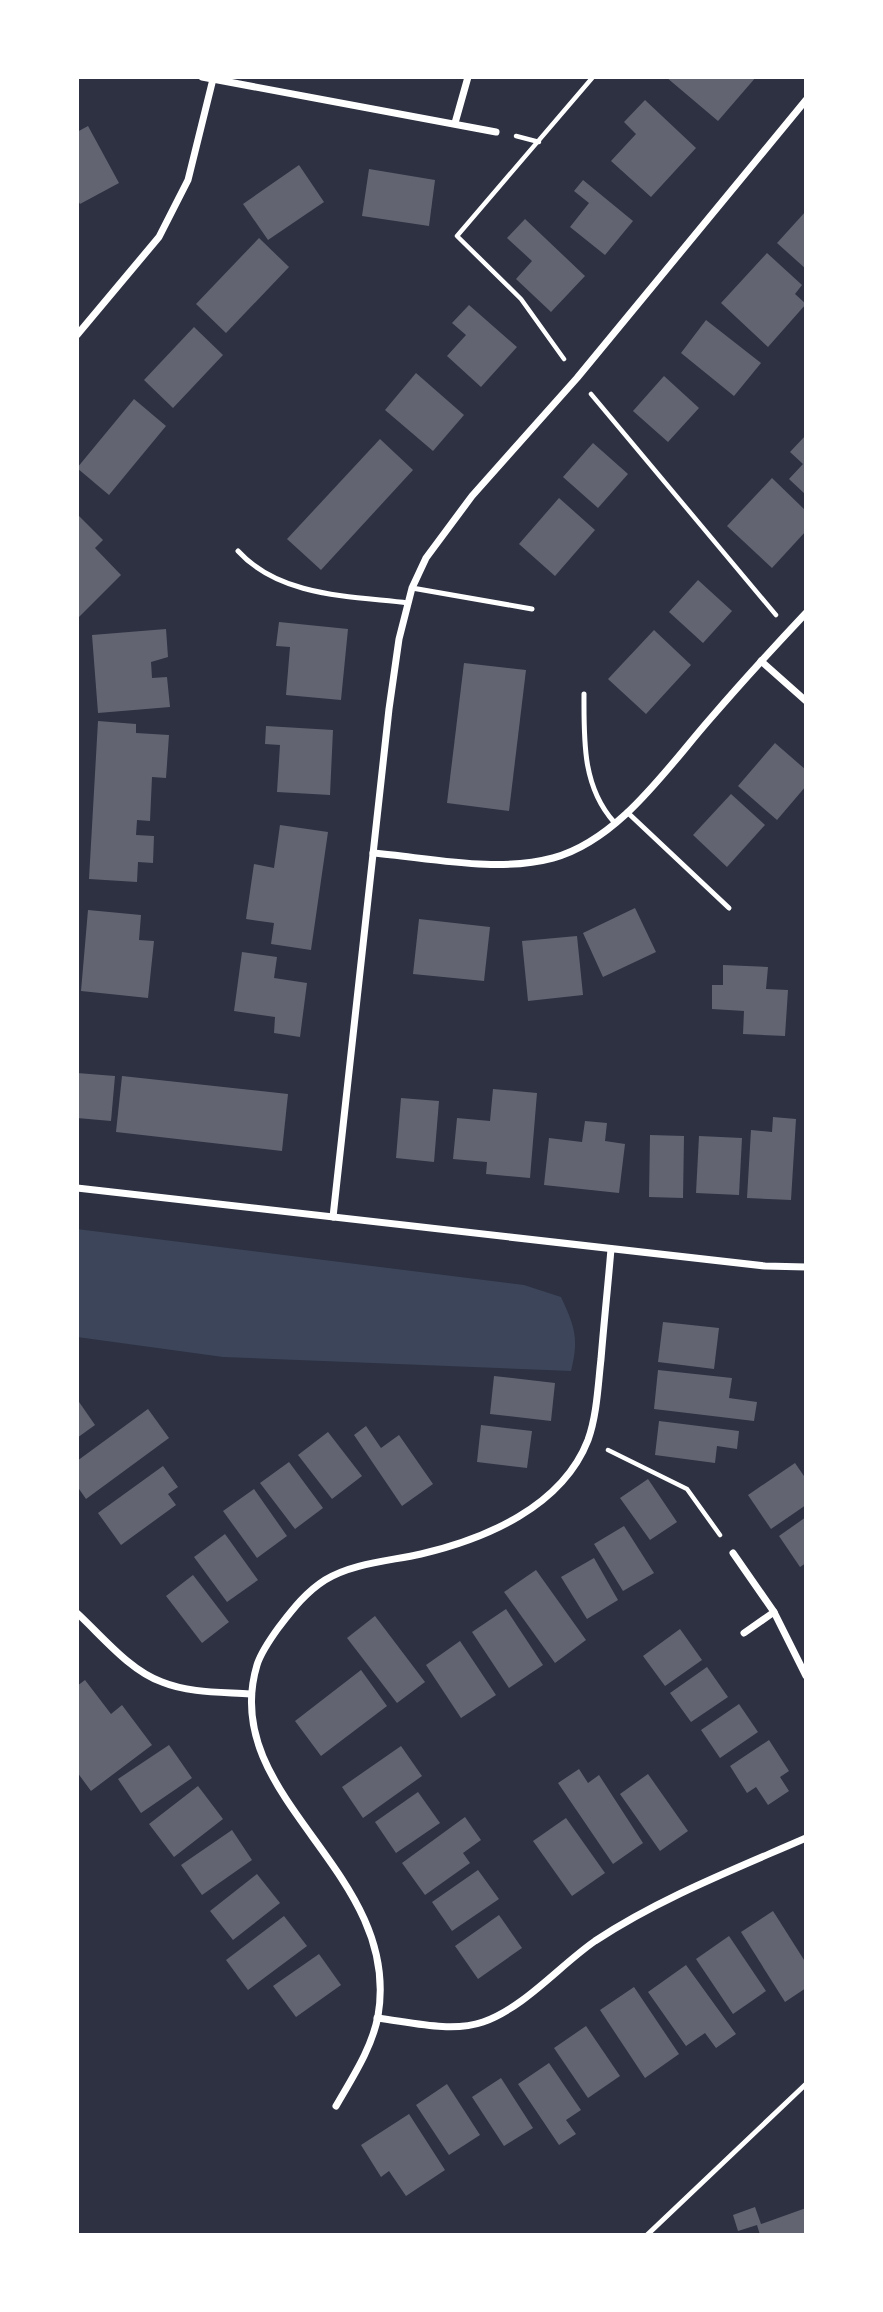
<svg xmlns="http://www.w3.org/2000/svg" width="883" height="2312" viewBox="0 0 883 2312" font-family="'IBM Plex Sans',sans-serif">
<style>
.green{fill:#3c4559}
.building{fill:#626471}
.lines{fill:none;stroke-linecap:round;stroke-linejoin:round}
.path{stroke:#fff;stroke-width:4.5}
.service{stroke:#fff;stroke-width:5}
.minor{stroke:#fff;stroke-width:7}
</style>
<rect width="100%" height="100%" fill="#2d3142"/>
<path class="green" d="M77,1229L524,1285L561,1297C575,1327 579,1339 571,1371L223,1357L77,1337Z"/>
<g class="building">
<path d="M666,77H756L718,121Z"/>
<path d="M645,100L696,148L651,197L611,161L636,134L624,122Z"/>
<path d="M88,126L119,183L80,204L77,199V132Z"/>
<path d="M299,165L324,202L268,240L243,204Z"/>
<path d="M369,169L435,180L429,226L362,216Z"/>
<path d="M583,180L633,221L605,255L570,227L589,203L574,191Z"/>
<path d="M806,211V269L777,243Z"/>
<path d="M525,219L585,276L551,312L516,279L532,261L507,238Z"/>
<path d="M259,238L289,267L226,333L196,304Z"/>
<path d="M767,253L802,285L795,294L806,304L768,347L721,303Z"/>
<path d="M469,305L517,347L481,387L447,356L466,335L452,323Z"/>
<path d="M706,320L761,363L734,396L681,353Z"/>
<path d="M194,327L223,355L173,408L144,380Z"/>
<path d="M416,373L464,415L433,451L385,410Z"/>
<path d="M664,376L699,408L668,442L633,411Z"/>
<path d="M134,399L166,426L109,495L77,468Z"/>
<path d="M806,435V495L789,479L803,464L790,452Z"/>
<path d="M380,439L413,470L321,570L287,539Z"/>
<path d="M593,443L628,474L598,508L563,477Z"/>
<path d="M772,478L806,511V531L772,568L727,526Z"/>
<path d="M559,498L595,530L555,576L519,544Z"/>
<path d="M79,516L103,540L95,548L121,575L77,619Z"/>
<path d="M698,580L732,611L703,643L669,612Z"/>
<path d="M279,622L348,629L341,700L286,695L290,647L276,646Z"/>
<path d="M166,629L168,657L151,662L152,678L167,677L170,707L98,713L92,635Z"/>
<path d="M654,630L691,665L646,714L608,679Z"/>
<path d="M464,663L526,670L509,811L447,803Z"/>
<path d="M98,721L136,724V733L169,735L166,778L152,777L150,821L137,820L136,835L154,836L153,863L138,862L137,882L89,879Z"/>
<path d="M266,726L333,730L330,795L277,792L280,745L265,744Z"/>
<path d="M775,743L806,770V786L777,820L738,786Z"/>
<path d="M731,794L765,825L727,867L693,835Z"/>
<path d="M280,825L328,832L311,950L271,944L274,923L246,919L254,864L274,868Z"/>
<path d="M635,908L656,952L603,977L583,933Z"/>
<path d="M88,910L141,915L139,940L154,941L148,998L81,991Z"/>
<path d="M419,919L490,927L484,981L413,974Z"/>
<path d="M577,936L583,995L528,1001L522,941Z"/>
<path d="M242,952L277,957L274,978L307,983L300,1037L274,1033L275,1017L234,1011Z"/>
<path d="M723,965L768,967L766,989L788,990L785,1036L743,1034L744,1011L712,1009V985H723Z"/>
<path d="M77,1073L115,1076L111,1121L77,1118Z"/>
<path d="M122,1076L288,1094L282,1151L116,1132Z"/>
<path d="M493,1089L537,1093L530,1178L486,1174L487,1162L453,1159L457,1118L490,1121Z"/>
<path d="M401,1098L439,1101L434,1162L396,1158Z"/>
<path d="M773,1117L796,1119L791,1200L747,1198L751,1130L772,1132Z"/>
<path d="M585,1121L607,1123L605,1141L625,1144L619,1193L544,1185L549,1138L582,1142Z"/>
<path d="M650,1135L684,1136L683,1198L649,1197Z"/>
<path d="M699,1136L742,1138L739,1195L696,1193Z"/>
<path d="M663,1322L719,1328L714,1369L658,1362Z"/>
<path d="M658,1370L732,1378L729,1398L757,1402L754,1421L654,1409Z"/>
<path d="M494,1376L555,1383L551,1421L490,1414Z"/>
<path d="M77,1399L95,1425L77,1438Z"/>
<path d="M148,1409L169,1438L86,1499L77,1486V1461Z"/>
<path d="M659,1421L739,1431L737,1449L717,1446L715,1463L655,1455Z"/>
<path d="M481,1425L532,1431L527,1468L477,1462Z"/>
<path d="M366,1426L381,1448L399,1435L433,1484L402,1506L354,1435Z"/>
<path d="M328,1432L362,1476L332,1499L298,1455Z"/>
<path d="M289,1462L323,1508L295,1529L260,1483Z"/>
<path d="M795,1463L806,1479V1505L771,1529L748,1495Z"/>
<path d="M163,1466L178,1487L168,1494L176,1505L121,1545L98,1513Z"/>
<path d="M648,1479L677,1522L650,1540L620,1498Z"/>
<path d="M254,1489L287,1536L257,1558L223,1511Z"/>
<path d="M806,1517V1563L800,1567L779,1536Z"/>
<path d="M624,1526L654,1573L623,1591L594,1544Z"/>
<path d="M225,1534L258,1580L227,1602L194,1557Z"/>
<path d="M594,1558L618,1600L587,1619L561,1577Z"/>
<path d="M536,1570L586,1640L555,1663L504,1592Z"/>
<path d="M193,1575L229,1622L202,1643L166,1596Z"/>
<path d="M506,1609L543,1665L509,1688L472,1632Z"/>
<path d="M375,1616L425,1682L397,1703L347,1638Z"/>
<path d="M680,1629L702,1660L665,1686L643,1656Z"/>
<path d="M460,1641L496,1695L461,1718L426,1665Z"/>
<path d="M707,1667L728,1697L691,1722L670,1693Z"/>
<path d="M361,1670L387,1706L321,1756L295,1721Z"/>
<path d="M85,1680L111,1714L122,1705L152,1745L91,1791L77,1772V1686Z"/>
<path d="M739,1704L758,1732L720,1758L701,1730Z"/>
<path d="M769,1740L789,1771L780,1777L789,1791L768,1805L756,1787L747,1793L730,1766Z"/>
<path d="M169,1745L192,1778L141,1813L118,1779Z"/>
<path d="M401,1746L422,1776L363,1818L342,1787Z"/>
<path d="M579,1769L588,1783L599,1775L643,1843L613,1864L558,1783Z"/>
<path d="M648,1774L688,1831L660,1851L620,1794Z"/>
<path d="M198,1786L223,1819L174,1857L149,1824Z"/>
<path d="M418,1792L440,1823L396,1853L375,1822Z"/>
<path d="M465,1817L481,1840L463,1853L470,1863L425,1895L402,1863Z"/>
<path d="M566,1818L605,1873L572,1896L533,1841Z"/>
<path d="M232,1830L252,1860L202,1895L181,1865Z"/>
<path d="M478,1870L499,1899L452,1931L432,1902Z"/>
<path d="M257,1874L280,1903L233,1940L210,1911Z"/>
<path d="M773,1911L806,1963V1988L785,2002L741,1932Z"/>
<path d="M499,1915L522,1948L478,1979L455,1946Z"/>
<path d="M284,1916L307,1946L248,1990L226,1960Z"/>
<path d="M729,1936L766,1991L733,2014L696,1959Z"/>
<path d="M319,1954L341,1985L296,2017L273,1986Z"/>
<path d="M686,1965L736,2034L716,2048L705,2033L686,2046L648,1992Z"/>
<path d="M634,1987L679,2054L645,2078L600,2010Z"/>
<path d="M586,2026L620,2076L588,2098L554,2048Z"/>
<path d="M549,2063L581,2110L566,2120L576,2134L559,2145L518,2084Z"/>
<path d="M501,2078L533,2128L504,2146L472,2097Z"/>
<path d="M447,2084L480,2135L449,2155L416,2105Z"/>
<path d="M409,2114L445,2170L406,2196L389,2171L381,2177L361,2145Z"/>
<path d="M755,2207L761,2224L806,2208V2235H760L757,2225L738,2231L733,2215Z"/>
</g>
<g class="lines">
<g class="path">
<path d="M516,136L539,142"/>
<path d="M564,359L521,299L457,236L593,77"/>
<path d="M591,394L776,615"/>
<path d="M608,1450L687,1489L720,1535"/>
</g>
<g class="service">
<path d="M238,551C280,597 350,596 408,603"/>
<path d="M412,588L532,609"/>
<path d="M584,694C584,740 582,786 614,822"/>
<path d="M627,812L729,908"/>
<path d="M647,2235L806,2084"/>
</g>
<g class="minor">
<path d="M202,77L496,132"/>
<path d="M455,123L468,77"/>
<path d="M77,335L159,237L188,180L213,79"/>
<path d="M761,661L806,701"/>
<path d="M373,853C430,858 497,873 553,858C619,840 667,768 710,719C741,683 773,648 806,613"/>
<path d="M77,1188L765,1266L806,1267"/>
<path d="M333,1217L389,709L399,639L412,588L426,558L472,496L577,378L806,100"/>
<path d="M733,1553L774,1612L806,1676"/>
<path d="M77,1613C102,1636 129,1670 162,1682C189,1693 221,1692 250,1694"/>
<path d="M744,1633L774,1612"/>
<path d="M377,2018C410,2022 451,2033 483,2022C525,2007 559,1966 595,1941C660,1898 735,1869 806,1838"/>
<path d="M336,2106C352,2078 372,2048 378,2016C403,1871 217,1798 257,1665C261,1652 271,1638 279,1627C293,1609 306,1592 325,1580C353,1563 390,1561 421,1554C485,1539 562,1507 588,1440C597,1415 598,1385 601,1359C604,1322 608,1285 611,1249"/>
</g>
</g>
<rect width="883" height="2312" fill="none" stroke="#ffffff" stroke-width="158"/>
</svg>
